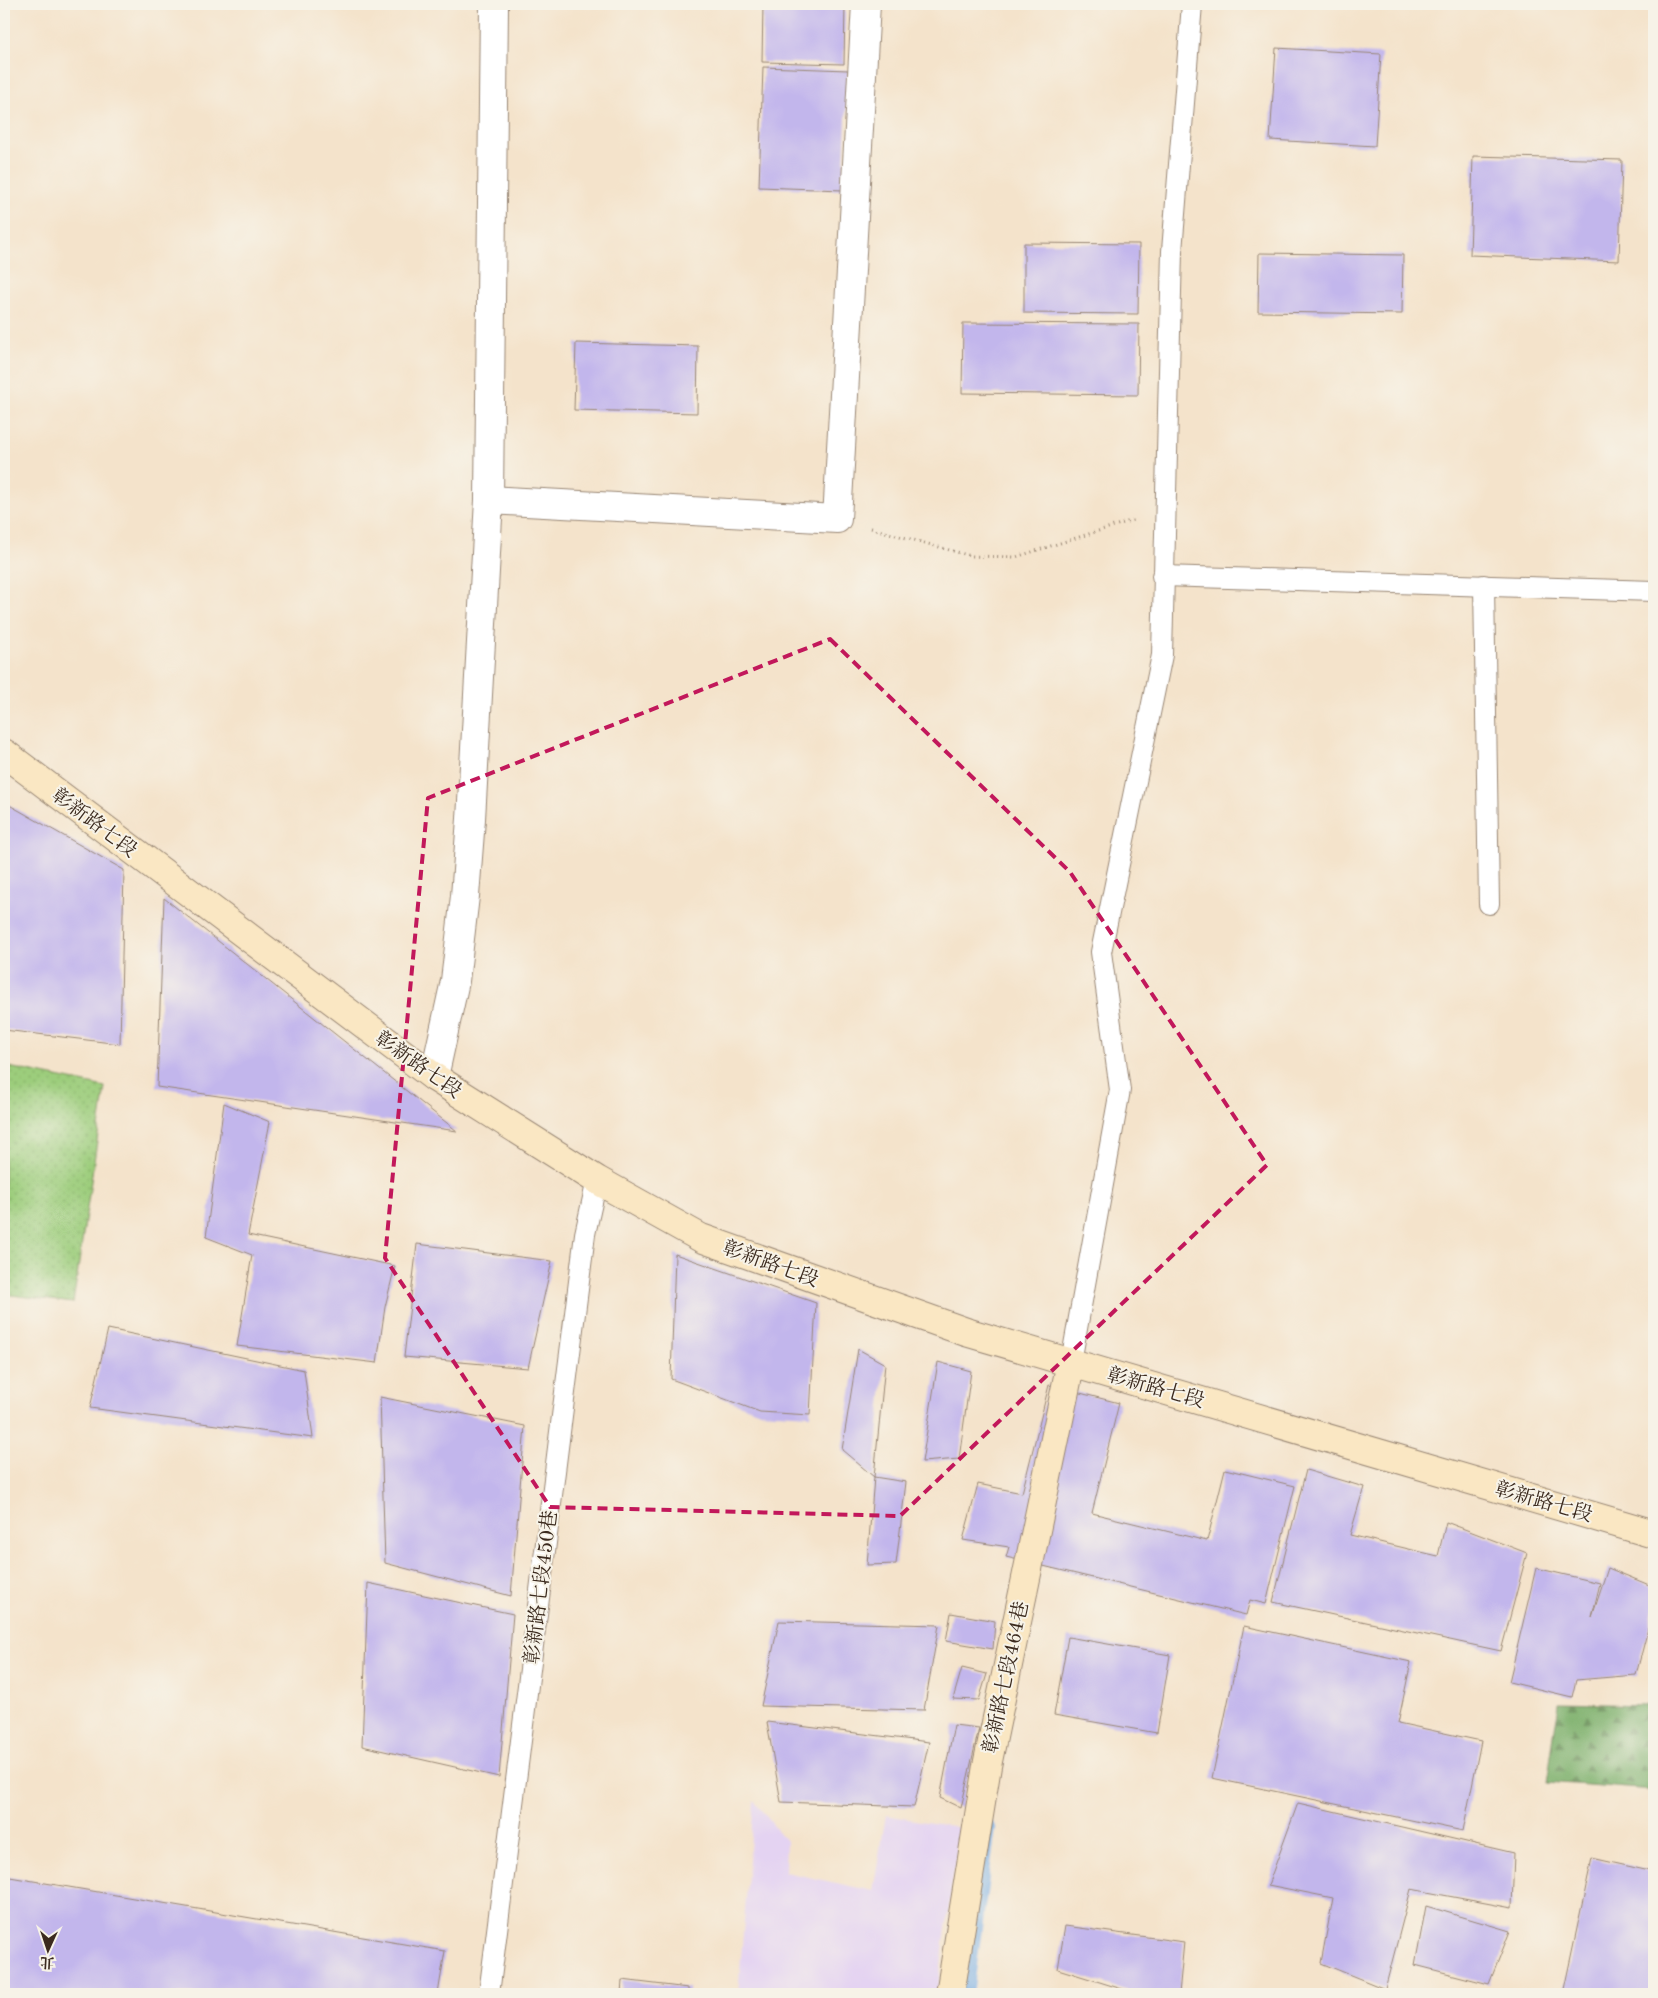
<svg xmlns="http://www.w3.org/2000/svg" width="1658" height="1998" viewBox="0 0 1658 1998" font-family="'Old Standard TT','Noto Serif TC',serif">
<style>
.built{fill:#e4d3f2}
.grass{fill:url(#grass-dots);stroke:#6c7c4d}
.forest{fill:url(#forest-firs);stroke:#5c6d45}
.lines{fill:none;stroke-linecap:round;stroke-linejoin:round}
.stream{stroke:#76ace4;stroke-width:12}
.building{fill:#c2b6ec}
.lane-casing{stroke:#988674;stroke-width:22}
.street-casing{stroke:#988674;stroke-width:30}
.secondary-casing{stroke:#988674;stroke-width:30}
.path{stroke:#988674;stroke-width:3;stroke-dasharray:1 4;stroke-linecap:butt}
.lane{stroke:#fff;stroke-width:20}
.street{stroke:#fff;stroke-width:28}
.secondary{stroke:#fae7c3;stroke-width:28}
.marked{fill:none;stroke:#c2185b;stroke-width:4;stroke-dasharray:10 6;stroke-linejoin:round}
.labels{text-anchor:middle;stroke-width:4;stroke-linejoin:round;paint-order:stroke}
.street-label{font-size:20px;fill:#3b2a1e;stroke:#f7f3e8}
</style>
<defs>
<pattern id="grass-dots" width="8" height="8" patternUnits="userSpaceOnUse" patternTransform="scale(1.25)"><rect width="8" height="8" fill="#9ccd7c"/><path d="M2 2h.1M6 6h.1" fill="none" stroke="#87b06b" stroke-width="1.8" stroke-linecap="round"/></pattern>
<pattern id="forest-firs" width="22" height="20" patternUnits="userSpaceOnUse" patternTransform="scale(1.25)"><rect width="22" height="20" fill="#7db06c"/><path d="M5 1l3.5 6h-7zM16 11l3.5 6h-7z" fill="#688f58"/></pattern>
</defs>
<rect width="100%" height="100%" fill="#f7f3e8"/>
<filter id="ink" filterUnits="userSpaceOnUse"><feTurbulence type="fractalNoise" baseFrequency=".02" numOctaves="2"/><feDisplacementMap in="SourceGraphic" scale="10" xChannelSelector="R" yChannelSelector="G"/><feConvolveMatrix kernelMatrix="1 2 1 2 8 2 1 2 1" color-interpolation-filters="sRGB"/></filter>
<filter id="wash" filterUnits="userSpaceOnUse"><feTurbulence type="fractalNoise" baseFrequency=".0096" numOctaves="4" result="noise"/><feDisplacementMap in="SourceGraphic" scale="20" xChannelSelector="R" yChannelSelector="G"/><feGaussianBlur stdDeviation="1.12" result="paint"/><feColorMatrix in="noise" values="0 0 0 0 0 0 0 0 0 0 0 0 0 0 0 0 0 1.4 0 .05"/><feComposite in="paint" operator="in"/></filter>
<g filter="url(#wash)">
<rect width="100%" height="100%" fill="#f4e3cb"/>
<path class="built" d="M754,1801L786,1841L785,1872L873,1891L886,1815L960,1828L937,1994H738Z"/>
<path class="grass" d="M4,1066L105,1087L73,1303L4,1294Z"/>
<path class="forest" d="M1654,1673V1790L1547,1782L1559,1703L1650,1705Z"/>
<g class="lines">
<path class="stream" d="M967,1994L990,1828"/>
</g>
<g id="blocks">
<g class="building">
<path d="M763,4H845L844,64L762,62Z"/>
<path d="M1276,48L1381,54L1375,146L1270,140Z"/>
<path d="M763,67L848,70L843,190L759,187Z"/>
<path d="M1473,156L1622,160L1619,261L1470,255Z"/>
<path d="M1024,243L1139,244L1138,314L1024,313Z"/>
<path d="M1259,253L1403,255L1402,314L1258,312Z"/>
<path d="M963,323L1139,324L1138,395L962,393Z"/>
<path d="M576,343L698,346L697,413L574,410Z"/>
<path d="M4,802L124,870L120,1044L4,1030Z"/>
<path d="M164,898L457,1131L157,1087Z"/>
<path d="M224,1103L270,1122L248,1235L395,1266L385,1307L377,1363L237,1346L252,1255L206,1237Z"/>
<path d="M417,1244L552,1261L528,1368L404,1357Z"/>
<path d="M675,1254L816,1303L810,1415L760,1412L671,1379Z"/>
<path d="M108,1329L304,1370L313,1438L90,1408Z"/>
<path d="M858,1349L885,1364L874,1477L906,1482L896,1564L867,1565L874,1477L842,1450Z"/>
<path d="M938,1362L971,1371L959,1459L922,1462Z"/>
<path d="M1049,1385L1119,1403L1092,1513L1207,1541L1225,1469L1295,1486L1266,1604L1250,1600L1246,1615L1006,1557L1009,1547L963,1540L978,1484L1022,1493Z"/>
<path d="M380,1397L525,1426L511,1596L385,1563Z"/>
<path d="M1306,1470L1364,1487L1350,1535L1438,1556L1446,1522L1527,1553L1501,1651L1273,1602Z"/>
<path d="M1536,1568L1600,1583L1592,1617L1608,1568L1654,1587V1606L1636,1675L1576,1680L1572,1697L1509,1682Z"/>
<path d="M368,1583L513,1614L499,1777L362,1746Z"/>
<path d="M951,1613L995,1621L993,1649L946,1641Z"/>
<path d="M779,1621L939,1625L924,1710L761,1706Z"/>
<path d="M1244,1626L1411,1662L1398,1723L1481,1741L1463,1831L1212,1778Z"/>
<path d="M1068,1637L1170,1655L1157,1733L1054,1715Z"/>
<path d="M962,1668L987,1674L979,1700L953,1699Z"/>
<path d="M767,1722L929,1742L914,1807L781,1802Z"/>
<path d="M954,1725L979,1728L961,1808L940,1798Z"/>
<path d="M1298,1803L1514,1853L1512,1908L1411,1889L1385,1989L1321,1963L1333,1898L1268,1885Z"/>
<path d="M1592,1858L1654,1872V1994H1563Z"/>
<path d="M4,1876L445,1951L438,1994H4Z"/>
<path d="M1426,1906L1510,1931L1489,1984L1415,1965Z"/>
<path d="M1065,1926L1184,1942L1179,1994H1138L1058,1969Z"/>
<path d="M622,1980L688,1988V1994H621Z"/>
</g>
</g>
</g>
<g filter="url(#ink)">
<use href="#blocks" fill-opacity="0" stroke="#988674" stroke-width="1"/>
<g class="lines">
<defs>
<g id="lane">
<path d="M1162,576L1654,591"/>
<path d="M1484,585L1489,904"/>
<path d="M1071,1362L1120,1090L1101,952L1162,655L1172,251L1192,4"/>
<path d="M489,1994L585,1234L597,1180"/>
</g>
<g id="street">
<path d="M489,500L837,519L866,4"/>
<path d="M434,1077L455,981L465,896L471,819L489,500L494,4"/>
</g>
<g id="secondary">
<path d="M4,753L434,1077L597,1180L701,1238L966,1332L1654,1534"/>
<path d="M950,1994L987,1766L1071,1362"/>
</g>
</defs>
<use href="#lane" class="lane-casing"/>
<use href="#street" class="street-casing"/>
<use href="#secondary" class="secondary-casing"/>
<path class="path" d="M871,528L971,556L1016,557L1133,520"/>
<use href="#lane" class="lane"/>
<use href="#street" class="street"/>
<use href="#secondary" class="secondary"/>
</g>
</g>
<path class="marked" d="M830,639L1070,872L1267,1165L900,1516L550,1507L385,1258L428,798Z"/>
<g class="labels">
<g class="street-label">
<text transform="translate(95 822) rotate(37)" y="7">彰新路七段</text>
<text transform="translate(419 1064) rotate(35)" y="7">彰新路七段</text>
<text transform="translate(771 1263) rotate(20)" y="7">彰新路七段</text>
<text transform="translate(1156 1387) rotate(16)" y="7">彰新路七段</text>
<text transform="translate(1544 1501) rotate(16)" y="7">彰新路七段</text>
<text transform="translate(540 1587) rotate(-83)" y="7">彰新路七段450巷</text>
<text transform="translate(1005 1677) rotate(-78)" y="7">彰新路七段464巷</text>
</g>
</g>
<rect width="1658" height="1998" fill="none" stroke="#f7f3e8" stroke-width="20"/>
<g transform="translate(48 1950) rotate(183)" stroke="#f7f3e8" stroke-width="4" paint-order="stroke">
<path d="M0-4L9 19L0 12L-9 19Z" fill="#3b2a1e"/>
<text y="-8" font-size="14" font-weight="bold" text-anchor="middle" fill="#3b2a1e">北</text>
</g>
</svg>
